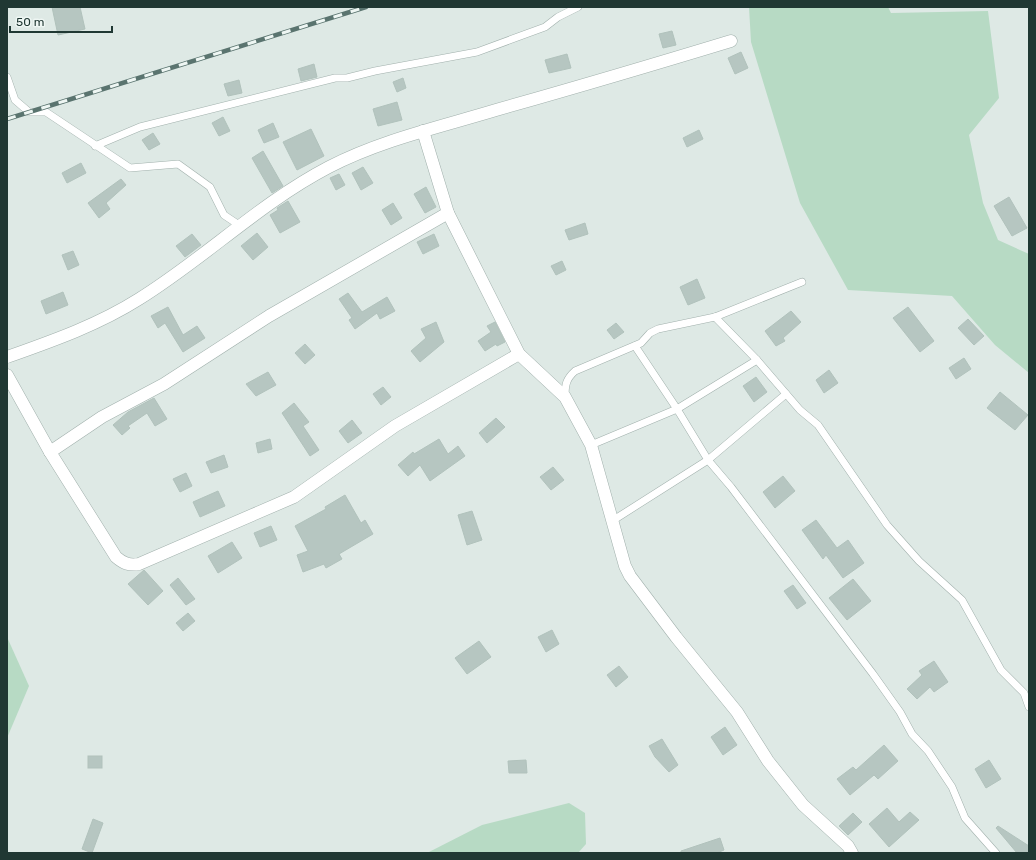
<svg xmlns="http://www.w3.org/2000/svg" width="1036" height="860" viewBox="0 0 1036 860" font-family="Rubik,sans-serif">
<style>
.green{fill:#b7dac4}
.building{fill:#b6c6c1;stroke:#b1c2bc}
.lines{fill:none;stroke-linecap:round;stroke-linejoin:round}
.service-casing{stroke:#a1b0ac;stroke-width:8}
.minor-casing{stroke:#a1b0ac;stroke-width:13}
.service{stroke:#fff;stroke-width:7}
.minor{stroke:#fff;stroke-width:12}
.rail-casing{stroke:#5a746f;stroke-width:4.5}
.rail{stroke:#eef6f3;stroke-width:3;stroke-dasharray:9;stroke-linecap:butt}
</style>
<rect width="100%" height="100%" fill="#dee9e5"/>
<g class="green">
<path d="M749,7H888L891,13L988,11L999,98L969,135L983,203L998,240L1029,254V373L995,345L952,296L848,290L800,203L751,42Z"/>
<path d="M7,637L29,686L7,738Z"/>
<path d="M569,803L585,813L586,844L578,853H427L482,825Z"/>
</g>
<g class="building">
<path d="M52,7H80L85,29L58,35Z"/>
<path d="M672,31L676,45L663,48L659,34Z"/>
<path d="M741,52L748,68L735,74L728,58Z"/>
<path d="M567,54L571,68L549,73L545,60Z"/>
<path d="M314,64L317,77L301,81L298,69Z"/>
<path d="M403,78L406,88L397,92L393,82Z"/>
<path d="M239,80L242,93L228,96L224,84Z"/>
<path d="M397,102L402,120L378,126L373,109Z"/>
<path d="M223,117L230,131L219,136L212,123Z"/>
<path d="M273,123L279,137L264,143L258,130Z"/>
<path d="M311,129L324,156L297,170L283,142Z"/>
<path d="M699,130L703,139L687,147L683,138Z"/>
<path d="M153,133L160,144L149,150L142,140Z"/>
<path d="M263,151L283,186L272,193L252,158Z"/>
<path d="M81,163L86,173L67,183L62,173Z"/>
<path d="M363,167L373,183L361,190L352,173Z"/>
<path d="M339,174L345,185L336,190L330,178Z"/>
<path d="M121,179L126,185L106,203L110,209L99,218L88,203Z"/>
<path d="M426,187L436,207L425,213L414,194Z"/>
<path d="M1009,197L1027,228L1012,236L994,206Z"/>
<path d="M288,201L300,222L280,233L270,215L278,210L277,208Z"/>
<path d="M393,203L402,218L391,225L382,210Z"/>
<path d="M585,223L588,234L569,240L565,230Z"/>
<path d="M257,233L268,247L253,260L241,246Z"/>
<path d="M192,234L201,245L185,257L176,246Z"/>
<path d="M434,234L439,246L423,254L417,242Z"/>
<path d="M73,251L79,265L68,270L62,255Z"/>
<path d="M562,261L566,270L556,275L551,266Z"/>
<path d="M697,279L705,298L688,305L680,287Z"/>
<path d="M63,292L68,305L46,314L41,301Z"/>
<path d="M348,293L362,312L387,297L395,311L380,319L377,313L355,329L349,320L352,318L339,299Z"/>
<path d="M168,307L183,335L197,326L205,338L183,352L165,323L158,328L151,316Z"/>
<path d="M908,307L934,341L920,352L893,318Z"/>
<path d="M791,311L801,322L783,338L785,341L776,346L765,331Z"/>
<path d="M968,319L984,336L974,345L958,328Z"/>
<path d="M436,322L444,342L420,362L411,351L426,338L421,329Z"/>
<path d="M495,322L505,342L497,346L496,344L485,351L478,341L491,332L487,326Z"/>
<path d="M616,323L624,332L614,339L607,330Z"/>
<path d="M305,344L315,355L305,364L295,353Z"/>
<path d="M964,358L971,369L956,379L949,368Z"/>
<path d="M829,370L838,383L824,393L816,380Z"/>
<path d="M268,372L276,385L256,396L246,384Z"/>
<path d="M756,377L767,392L754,402L743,386Z"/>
<path d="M383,387L391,397L381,405L373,394Z"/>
<path d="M1000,392L1028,415L1015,430L987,408Z"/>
<path d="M154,398L167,419L155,426L147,413L128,426L130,428L122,435L113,425L128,412Z"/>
<path d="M294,403L309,422L303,426L319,450L310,456L282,413Z"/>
<path d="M496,418L505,427L487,443L479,433Z"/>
<path d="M352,420L362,433L348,443L339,431Z"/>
<path d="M270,439L272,449L258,453L256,443Z"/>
<path d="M439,439L448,454L458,446L465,456L430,481L420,465L408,476L398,465L413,452L414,454Z"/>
<path d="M224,455L228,467L211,473L206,462Z"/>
<path d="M553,467L564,480L551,490L540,477Z"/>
<path d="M186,473L192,486L180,492L173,479Z"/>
<path d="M783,476L795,491L775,508L763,492Z"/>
<path d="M218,491L225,506L200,517L193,502Z"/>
<path d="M345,495L361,523L365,520L373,534L339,554L342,559L326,568L324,564L303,572L297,555L308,551L295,526L326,509L325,507Z"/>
<path d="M472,511L482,540L467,545L458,515Z"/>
<path d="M816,520L837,548L848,540L864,563L843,578L826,555L823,559L802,530Z"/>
<path d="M271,526L277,540L260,547L254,533Z"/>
<path d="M232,542L242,558L218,573L208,556Z"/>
<path d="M144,570L163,591L148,605L128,584Z"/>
<path d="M178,578L195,599L186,605L170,585Z"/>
<path d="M853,579L871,601L847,620L829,598Z"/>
<path d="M793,585L806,603L797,609L784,591Z"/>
<path d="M188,613L195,621L183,631L176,623Z"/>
<path d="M552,630L559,644L546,652L538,637Z"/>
<path d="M479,641L491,657L467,674L455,658Z"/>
<path d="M934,661L948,682L934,692L930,687L917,699L907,689L922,675L919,671Z"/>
<path d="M619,666L628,677L616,687L607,675Z"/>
<path d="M725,727L737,745L723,755L711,737Z"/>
<path d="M662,739L678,765L669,772L655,757L649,746Z"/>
<path d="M884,745L898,761L878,779L874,775L850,795L837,779L853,767L856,770Z"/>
<rect x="88" y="756" width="14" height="12"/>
<path d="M526,760L527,773H509L508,761Z"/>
<path d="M989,760L1001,779L986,788L975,769Z"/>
<path d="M887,808L899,822L910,812L919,820L889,847L869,824Z"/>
<path d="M853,813L862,822L848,835L839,826Z"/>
<path d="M93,819L103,823L92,853L82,849Z"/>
<path d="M998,826L1029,846V853H1017L996,828Z"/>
<path d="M720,838L724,850L717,853H681V851Z"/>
</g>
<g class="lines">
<defs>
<g id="service">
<path d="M7,77L15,100L29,112H46L130,168L178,164L210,187L224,215L239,225"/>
<path d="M95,146L140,127L335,78H347L375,71L477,52L545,27L558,17L578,7"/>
<path d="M715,317L757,360L800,410L818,425L887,525L919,561L962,600L1001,670L1024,693L1029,707"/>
<path d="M635,346L677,409L708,460L731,487L873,674L900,712L912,734L928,751L952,787L965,818L996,853"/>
<path d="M565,397C565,385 566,379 575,371L641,343L650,333L658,329L715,317L802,282"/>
<path d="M591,445L677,409L757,360"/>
<path d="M612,521L708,460L786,394"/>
</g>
<g id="minor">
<path d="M423,131L448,213L519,354L565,397L591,445L625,566L630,576L676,637L737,712L768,761L803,805L848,846L852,853"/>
<path d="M7,357C52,341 98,325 139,299C205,258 260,203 329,167C381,140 440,127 496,110C574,88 652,65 731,41"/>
<path d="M7,375L50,452L116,557C123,563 129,566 139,564L294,497L395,426L519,354"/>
<path d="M50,452L102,417L164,384L269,316L448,213"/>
</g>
</defs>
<use href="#service" class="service-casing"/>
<use href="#minor" class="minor-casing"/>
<use href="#service" class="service"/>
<use href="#minor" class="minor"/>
<defs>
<path id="rail" d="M7,119L366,7"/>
</defs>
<use href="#rail" class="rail-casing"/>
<use href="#rail" class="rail"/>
</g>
<rect width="1036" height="860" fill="none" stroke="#203833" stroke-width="16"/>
<path d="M10 26v6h102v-6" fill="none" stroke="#203833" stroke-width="2"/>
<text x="16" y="26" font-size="12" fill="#203833" stroke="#eef6f3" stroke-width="3" paint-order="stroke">50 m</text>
</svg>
